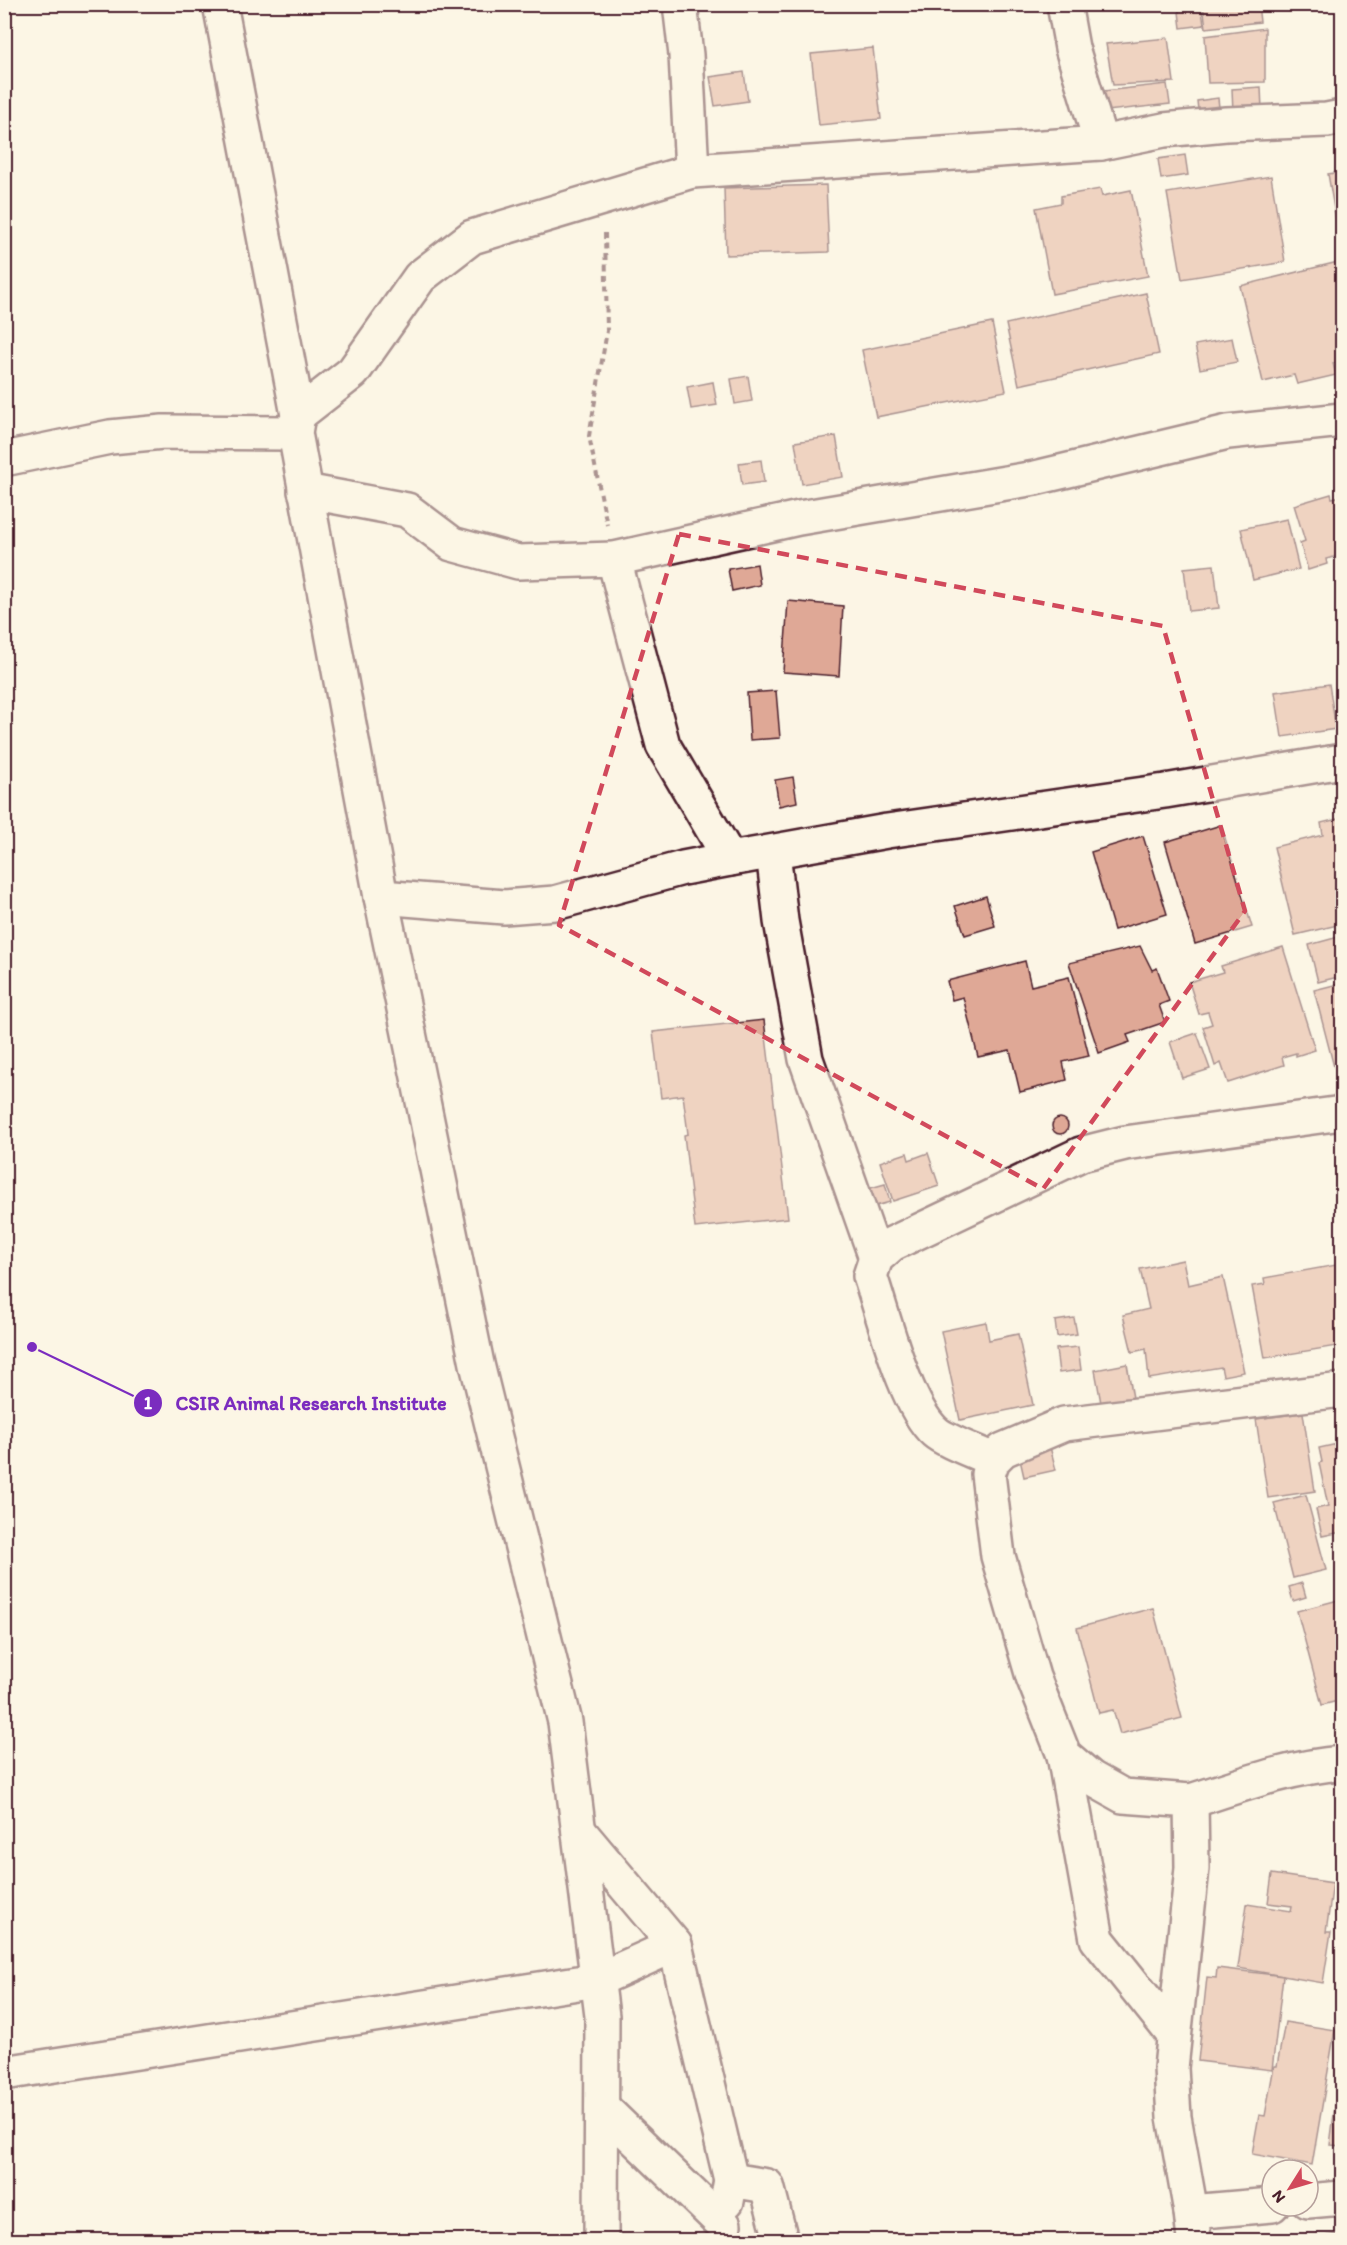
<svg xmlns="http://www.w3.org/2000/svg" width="1347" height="2245" viewBox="0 0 1347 2245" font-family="Itim,sans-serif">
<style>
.building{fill:#dfa896;stroke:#4a1f2b;stroke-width:1.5}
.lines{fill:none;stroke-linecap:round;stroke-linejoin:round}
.minor-casing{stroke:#4a1f2b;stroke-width:38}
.path{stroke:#4a1f2b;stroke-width:4;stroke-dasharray:6 4.5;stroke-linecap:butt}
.minor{stroke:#fcf5e5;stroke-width:33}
.marked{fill:none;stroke:#d1495b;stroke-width:4.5;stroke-dasharray:12 8;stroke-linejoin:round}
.leader{fill:none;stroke:#7b2cbf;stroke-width:2}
.callout-dot{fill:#7b2cbf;stroke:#fcf5e5;stroke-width:2}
.mark-label{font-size:18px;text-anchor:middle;font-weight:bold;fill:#fff}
.callout-label{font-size:20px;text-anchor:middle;font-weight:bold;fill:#7b2cbf;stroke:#fcf5e5;stroke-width:4.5;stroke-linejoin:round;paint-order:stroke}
</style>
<rect width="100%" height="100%" fill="#fcf5e5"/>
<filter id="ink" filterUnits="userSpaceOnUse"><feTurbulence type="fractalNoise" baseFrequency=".0167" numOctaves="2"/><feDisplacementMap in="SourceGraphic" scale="12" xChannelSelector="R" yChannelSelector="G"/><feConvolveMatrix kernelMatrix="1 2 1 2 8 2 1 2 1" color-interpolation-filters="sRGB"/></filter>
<g filter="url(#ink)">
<g class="building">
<path d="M1178,4H1201L1204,25L1181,28Z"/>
<path d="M1203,4H1258L1260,22L1206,28Z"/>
<path d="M1265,28V82L1208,83L1205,36Z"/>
<path d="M1168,38L1174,82L1113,85L1106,44Z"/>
<path d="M873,48L881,119L819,125L811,54Z"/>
<path d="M744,72L748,101L715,106L710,77Z"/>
<path d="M1167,84L1170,104L1107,111L1104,91Z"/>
<path d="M1261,87L1262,110L1233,112L1232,89Z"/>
<path d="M1218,98L1220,117L1199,119L1197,101Z"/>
<path d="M1185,155L1188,175L1161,179L1158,159Z"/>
<path d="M1342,172V255L1328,174Z"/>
<path d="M1271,176L1285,262L1182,279L1167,193Z"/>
<path d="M826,185L829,252L726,255L724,188Z"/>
<path d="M1100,189L1102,196L1131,190L1148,276L1052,294L1036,208L1061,203V196Z"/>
<path d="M1342,261V361L1333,363L1336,375L1297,384L1294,375L1263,382L1240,286Z"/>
<path d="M1146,293L1159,354L1019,385L1006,324Z"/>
<path d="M992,323L1006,391L876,417L862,350Z"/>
<path d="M1232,338L1237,362L1200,369L1195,345Z"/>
<path d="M748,376L752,401L735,404L731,379Z"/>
<path d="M713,382L717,405L691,409L687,387Z"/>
<path d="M836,436L843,477L802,484L795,442Z"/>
<path d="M761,460L764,482L742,485L739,463Z"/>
<path d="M1331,494L1332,498L1342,496V555L1326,559L1327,564L1308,570L1300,543L1305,541L1294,505Z"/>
<path d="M1287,519L1299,569L1253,580L1241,529Z"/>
<path d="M757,564L760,585L732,591L728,569Z"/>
<path d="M1214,565L1219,608L1189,611L1184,568Z"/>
<path d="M788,601L843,606L839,676L783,672Z"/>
<path d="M1329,684L1336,729L1282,737L1275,692Z"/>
<path d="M776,691L780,738L750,740L747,693Z"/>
<path d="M793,777L797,802L779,806L775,780Z"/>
<path d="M1342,818V924L1295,935L1274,847L1323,835L1321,823Z"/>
<path d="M1221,825L1252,927L1195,944L1165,842Z"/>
<path d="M1143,836L1167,914L1114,930L1091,852Z"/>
<path d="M986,896L995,926L965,935L955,906Z"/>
<path d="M1342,936V976L1318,982L1309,945Z"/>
<path d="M1140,946L1152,970L1157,968L1169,1001L1159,1005L1165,1022L1127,1035L1130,1042L1099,1053L1069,963Z"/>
<path d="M1283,947L1315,1050L1296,1056V1053L1282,1057L1284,1065L1228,1083L1221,1063L1215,1066L1203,1027L1212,1024L1208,1012L1199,1014L1189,982L1223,972L1221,966Z"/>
<path d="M1025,961L1031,986L1069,977L1089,1056L1063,1062L1067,1080L1020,1092L1010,1050L978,1057L963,997L952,1000L947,981Z"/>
<path d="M1342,983V1065L1334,1067L1314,990Z"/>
<path d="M764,1020L788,1218L695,1228L684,1135L688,1134L683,1095L661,1098L653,1032Z"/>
<path d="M1197,1033L1210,1069L1182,1078L1170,1042Z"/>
<circle cx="1060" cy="1126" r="8"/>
<path d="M907,1153L909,1160L928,1153L939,1186L893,1201L880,1162Z"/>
<path d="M885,1184L890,1202L872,1207L867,1189Z"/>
<path d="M1183,1260L1188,1285L1223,1277L1244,1372L1223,1376L1221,1367L1149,1379L1146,1349L1132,1352L1123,1315L1149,1309L1140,1269Z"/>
<path d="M1336,1265L1337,1270H1342V1350L1337,1352L1336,1346L1265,1358L1252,1286L1265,1284L1264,1278Z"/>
<path d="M1074,1318L1077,1334L1057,1337L1055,1321Z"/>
<path d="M986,1322L989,1340L1018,1334L1033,1405L960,1420L941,1331Z"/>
<path d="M1078,1347L1081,1370L1059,1373L1056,1349Z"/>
<path d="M1127,1364L1133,1398L1101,1403L1095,1370Z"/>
<path d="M1303,1413L1315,1491L1268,1498L1256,1419Z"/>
<path d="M1342,1443V1532L1322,1536L1316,1509L1328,1506L1319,1463L1322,1462L1319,1448Z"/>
<path d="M1050,1447L1056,1470L1024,1477L1019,1455Z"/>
<path d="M1306,1495L1326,1570L1293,1578L1274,1503Z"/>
<path d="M1302,1583L1306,1597L1293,1601L1289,1587Z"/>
<path d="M1342,1599V1700L1322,1705L1297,1611Z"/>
<path d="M1153,1608L1182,1718L1120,1734L1113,1710L1099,1713L1077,1628Z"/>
<path d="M1272,1874L1333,1883L1326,1932H1331L1323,1983L1238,1968L1247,1904L1291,1911L1292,1906L1268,1903Z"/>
<path d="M1217,1968L1283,1976L1272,2070L1198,2061L1207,1977L1216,1978Z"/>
<path d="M1285,2022L1335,2030L1312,2165L1252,2154L1259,2115L1265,2116L1274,2066H1277Z"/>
<path d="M1338,2083L1342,2084V2146L1330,2145Z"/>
<path d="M1342,2234V2240H1327V2236Z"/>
</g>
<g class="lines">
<defs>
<g id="minor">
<path d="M220,4L298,415L295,433L381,897L477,1364L565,1722L602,2016L601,2240"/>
<path d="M680,4L686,55L692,171"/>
<path d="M1064,4L1072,48L1101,143L1164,130L1226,124L1327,120L1342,117"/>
<path d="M298,415L353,372L420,277L472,237L692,171L1101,143"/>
<path d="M4,459L110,437L163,432L295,433"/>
<path d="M305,491L407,510L452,544L518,562L614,559L663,745L730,859"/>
<path d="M614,559L799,518L1035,478L1228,432L1342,420"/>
<path d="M773,852L781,921L806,1059L876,1258"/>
<path d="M381,897L504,907L555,903L683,868L730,859L887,831L1165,791L1342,761"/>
<path d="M993,1460C979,1453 945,1441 935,1432C905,1405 884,1317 870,1276L876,1258L892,1244L1081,1154L1125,1143L1342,1113"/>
<path d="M1064,1755L1097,1939L1174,2035"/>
<path d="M1191,1801C1241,1785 1290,1767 1342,1763"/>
<path d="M579,1831L675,1945L731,2180"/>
<path d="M4,2073L597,1980L675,1945"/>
<path d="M602,2107L724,2225"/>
<path d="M727,2201L731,2180L767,2186L781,2240"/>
<path d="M1308,2201L1342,2198"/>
<path d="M1191,2212L1272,2205"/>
<path d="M1194,2240L1191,2212L1174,2117L1171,2068L1192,1868L1191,1801L1123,1796L1091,1778L1064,1755L1033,1677L998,1556L988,1474L993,1460L1003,1450L1064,1424L1342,1390"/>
</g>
</defs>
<use href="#minor" class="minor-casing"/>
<path class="path" d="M605,233L607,331L589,436L607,525"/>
<use href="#minor" class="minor"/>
</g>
</g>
<path d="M0 0H1347V2245H0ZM679,534L1163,626L1245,911L1043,1189L559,925Z" fill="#fcf5e5" fill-opacity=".55" fill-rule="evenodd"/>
<path class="marked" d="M679,534L1163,626L1245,911L1043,1189L559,925Z"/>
<path class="leader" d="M32 1347L148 1403"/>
<g class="callout-dot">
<circle cx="32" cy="1347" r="6"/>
<circle cx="148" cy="1403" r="15"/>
</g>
<g class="mark-label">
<text x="148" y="1409">1</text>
</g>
<g class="callout-label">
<text x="311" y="1410">CSIR Animal Research Institute</text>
</g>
<rect width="1347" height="2245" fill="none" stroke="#fcf5e5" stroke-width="24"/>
<rect x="12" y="12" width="1323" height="2221" fill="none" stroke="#4a1f2b" stroke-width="2" filter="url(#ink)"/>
<g transform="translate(1290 2188) rotate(233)"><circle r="28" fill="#fcf5e5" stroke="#b59f9b" stroke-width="1.5"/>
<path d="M0-4.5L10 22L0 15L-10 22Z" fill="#d1495b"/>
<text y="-9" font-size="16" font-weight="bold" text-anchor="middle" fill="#4a1f2b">N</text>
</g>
</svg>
